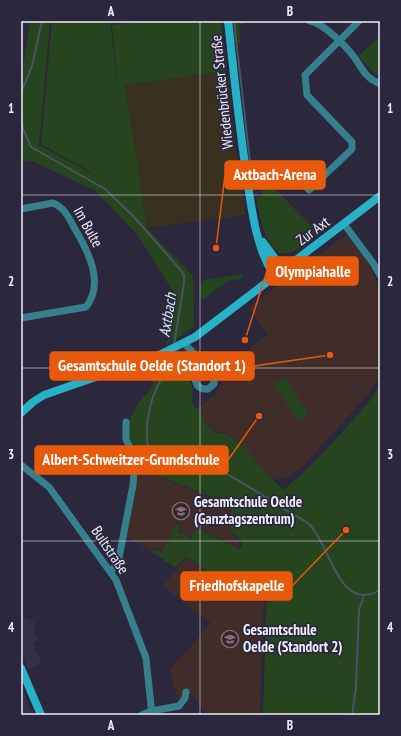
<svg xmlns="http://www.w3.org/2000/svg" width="401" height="736" viewBox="0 0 401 736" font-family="'PT Sans Narrow',sans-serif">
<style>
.built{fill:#35304a}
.industrial{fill:#393120}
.education{fill:#402d29}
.green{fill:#26441d}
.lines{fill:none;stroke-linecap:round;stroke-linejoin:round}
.stream{stroke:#495363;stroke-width:2}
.street{stroke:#36808e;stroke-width:7}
.secondary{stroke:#27b0c6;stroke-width:8}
.grid{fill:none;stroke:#efeefb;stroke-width:1;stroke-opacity:0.55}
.labels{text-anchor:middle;stroke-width:3.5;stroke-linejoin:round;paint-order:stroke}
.street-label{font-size:15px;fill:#efeefb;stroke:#2b273c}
.poi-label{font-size:15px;font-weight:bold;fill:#efeefb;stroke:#2b273c;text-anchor:start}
.water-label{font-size:16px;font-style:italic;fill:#d7e6f7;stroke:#2b273c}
.leader{fill:none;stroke:#e8590c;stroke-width:1.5}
.callout-dot{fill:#e8590c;stroke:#2b273c;stroke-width:1.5}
.callout{fill:#e8590c;stroke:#e8590c;stroke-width:1.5}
.callout-label{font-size:16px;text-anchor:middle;font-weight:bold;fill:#fff}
.neatline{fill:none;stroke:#efeefb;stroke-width:1.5}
.grid-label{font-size:13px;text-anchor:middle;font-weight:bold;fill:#efeefb}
</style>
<rect width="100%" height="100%" fill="#2b273c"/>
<g class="built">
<path d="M21,616L33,621L37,628L33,630L38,640L33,643L40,660V664L28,669L21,649Z"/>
<path d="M21,686L33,715H21Z"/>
</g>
<path class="industrial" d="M226,71L228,78L236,153L246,215L147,228L125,85Z"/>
<g class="education">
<path d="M347,234L366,259L380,287V375L364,399L301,468L287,477L278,480L268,476L236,440L226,433L212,431L206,424L199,407L218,393L216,390L230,372L254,357L249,348L267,335L249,307Z"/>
<path d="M137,468L222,502L234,496L229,531L239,541L240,548L196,527L191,537L178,531L181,524L177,521L162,551L153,548L149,550L126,536Z"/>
<path d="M186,557L231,591L236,586L264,595L260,715H207L192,695L177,698L170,669L211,623L163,586Z"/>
</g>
<g class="green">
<path d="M30,21H50L39,145L91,173L124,132L91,172L41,144L52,21H110L118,90L112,25L143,21H221L226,71L125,85L147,228L193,276L194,326L181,336L167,344L176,296L138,236L96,191L32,161L21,162V80Z"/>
<path d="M230,21H245V24L239,25L241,43H236L233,41Z"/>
<path d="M380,36V77L374,73L358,56Z"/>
<path d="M275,173L277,191L317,232C305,244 297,255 279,253C263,240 260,217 256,198L263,196L261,175Z"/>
<path d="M242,274L241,279L229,280L201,301L200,288L204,280Z"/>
<path d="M183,352L190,360L189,381L193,388L192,401L195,409L199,407C202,414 205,427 213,431C222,435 226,432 236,440C253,454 266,474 283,490C305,472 324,452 343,431C356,416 370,403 380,385V715H263L267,590H263L264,595L235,585L231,589L187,557H185L176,568L150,551L153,549L162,552L177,522L180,524L178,532L191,538L196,528L240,549L242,544L238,537L229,531L234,495L222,501L136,467L128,439V422L138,403L151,389L161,362Z"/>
<path d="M285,377L308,414L298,421L274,384Z"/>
</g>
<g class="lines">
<g class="stream">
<path d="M234,21L252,179"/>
<path d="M21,99L22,90L32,66L42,21"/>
<path d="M21,112L23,129L31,147L105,189L134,217L179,268L184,275V283L174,345"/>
<path d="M173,351C169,369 157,383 152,400C148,413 145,432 148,446C163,454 183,455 200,461C227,472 259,493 284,509C292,514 303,519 310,525C330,545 339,614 380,590"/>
<path d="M352,715L356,687L359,610L364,596"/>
</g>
<g class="street">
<path d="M310,21C323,23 346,46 354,57C363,69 364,77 380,84"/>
<path d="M321,178L313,171L302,182L309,190L352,149V142L307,95L305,75L359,21"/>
<path d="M21,209L53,203C65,208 69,218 75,229C88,251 105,283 86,307L21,318"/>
<path d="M344,224L373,263L380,275"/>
<path d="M184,343L214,375V384L208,389C190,391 195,368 195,356"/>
<path d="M21,465L49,487L116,580L146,658L152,715"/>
<path d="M111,571L117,564L119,558L133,485L135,459L126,439V422"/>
<path d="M142,715L151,711L179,706L185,698L186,692"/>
</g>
<g class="secondary">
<path d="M228,21C234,74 239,126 247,178C252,212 256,248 275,277"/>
<path d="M263,242L284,271"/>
<path d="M21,413L33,402L44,395L159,355L195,337L380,196"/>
<path d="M21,668L41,715"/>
</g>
</g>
<path class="grid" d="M200,21V715M21,195H380M21,368H380M21,541H380"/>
<defs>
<symbol id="school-ring" viewBox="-11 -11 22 22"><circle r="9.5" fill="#2b273c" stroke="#8d6e63" stroke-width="1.5"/><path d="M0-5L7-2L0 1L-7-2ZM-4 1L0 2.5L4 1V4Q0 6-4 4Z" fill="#8d6e63"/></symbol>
</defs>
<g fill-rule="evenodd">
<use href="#school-ring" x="171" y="501" width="20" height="20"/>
<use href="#school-ring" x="220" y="629" width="20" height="20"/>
</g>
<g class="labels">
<g class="street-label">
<text transform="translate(222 92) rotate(-96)" y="5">Wiedenbrücker Straße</text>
<text transform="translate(88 227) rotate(61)" y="5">Im Bulte</text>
<text transform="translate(313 231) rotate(-37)" y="5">Zur Axt</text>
<text transform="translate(110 550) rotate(56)" y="5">Bultstraße</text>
</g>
<g class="poi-label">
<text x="194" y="507">Gesamtschule Oelde<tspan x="194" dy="17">(Ganztagszentrum)</tspan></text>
<text x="243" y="635">Gesamtschule<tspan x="243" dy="17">Oelde (Standort 2)</tspan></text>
</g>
<g class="water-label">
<text transform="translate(167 315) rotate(-81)" y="6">Axtbach</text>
</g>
</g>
<path class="leader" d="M216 248L225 175M245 340L267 271M330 355L254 366M259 416L228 460M346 530L292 586"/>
<g class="callout-dot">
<circle cx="216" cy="248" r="4"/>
<circle cx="245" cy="340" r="4"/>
<circle cx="330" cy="355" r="4"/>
<circle cx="259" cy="416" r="4"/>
<circle cx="346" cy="530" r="4"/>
</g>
<g class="callout">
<rect x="225" y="161" width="100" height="28" rx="4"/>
<rect x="267" y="257" width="91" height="28" rx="4"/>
<rect x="50" y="352" width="204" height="28" rx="4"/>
<rect x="35" y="446" width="193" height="28" rx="4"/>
<rect x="181" y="572" width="111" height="28" rx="4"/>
</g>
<g class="callout-label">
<text x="275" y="180">Axtbach-Arena</text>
<text x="313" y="277">Olympiahalle</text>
<text x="152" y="371">Gesamtschule Oelde (Standort 1)</text>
<text x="131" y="465">Albert-Schweitzer-Grundschule</text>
<text x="237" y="591">Friedhofskapelle</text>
</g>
<rect width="401" height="736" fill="none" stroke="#2b273c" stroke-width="44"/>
<rect x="22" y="22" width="357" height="692" class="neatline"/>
<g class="grid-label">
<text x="111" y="16">A</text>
<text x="290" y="16">B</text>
<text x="11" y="113">1</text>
<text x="390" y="113">1</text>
<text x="11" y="286">2</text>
<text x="390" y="286">2</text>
<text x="11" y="459">3</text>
<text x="390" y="459">3</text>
<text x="11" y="632">4</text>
<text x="390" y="632">4</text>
<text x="111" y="730">A</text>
<text x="290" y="730">B</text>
</g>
</svg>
